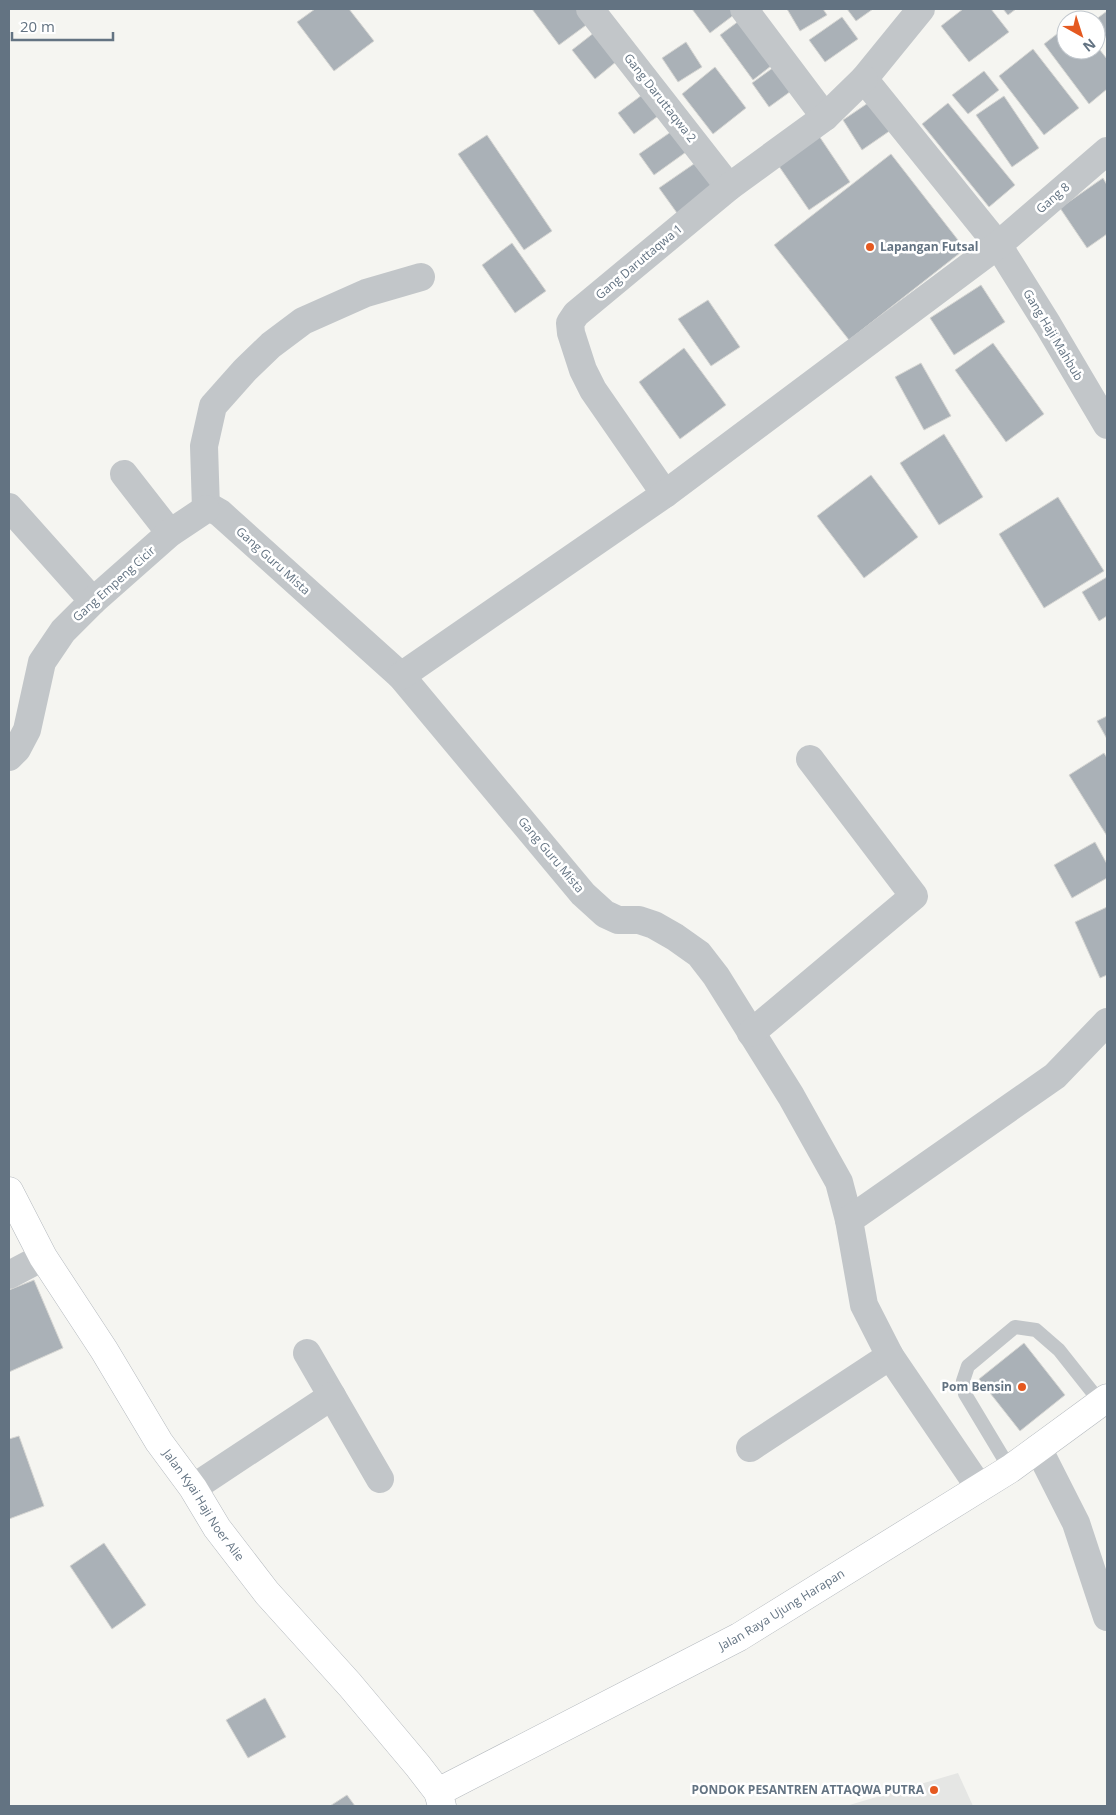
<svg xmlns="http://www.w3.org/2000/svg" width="1116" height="1815" viewBox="0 0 1116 1815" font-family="'Open Sans',sans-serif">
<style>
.built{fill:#e5e6e4}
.building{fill:#aab1b7;stroke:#d6d6d3}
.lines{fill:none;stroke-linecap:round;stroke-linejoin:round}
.secondary-casing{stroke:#b4b9be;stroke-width:29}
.lane{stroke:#c2c6c9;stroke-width:14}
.street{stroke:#c2c6c9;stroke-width:28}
.secondary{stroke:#fff;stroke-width:28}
.poi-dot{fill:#e55920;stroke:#fff;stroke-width:2}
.labels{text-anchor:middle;stroke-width:5;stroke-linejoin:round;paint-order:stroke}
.street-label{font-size:12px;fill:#637382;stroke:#fff}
.poi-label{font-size:12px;font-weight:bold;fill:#637382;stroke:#fff;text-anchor:end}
</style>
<rect width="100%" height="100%" fill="#f5f5f1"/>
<path class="built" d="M958,1773L973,1806H846Z"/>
<g class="building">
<path d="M315,9H349L374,41L334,71L297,22Z"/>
<path d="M532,9H585L593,20L559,45Z"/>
<path d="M692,9H737L739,11L710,33Z"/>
<path d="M787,9H823L827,15L800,31Z"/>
<path d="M847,9H873L856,21Z"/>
<path d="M963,9H991L1009,32L969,62L941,26Z"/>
<path d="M1003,9H1016L1008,15Z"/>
<path d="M1107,11V39L1095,20Z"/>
<path d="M747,15L780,59L753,80L720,35Z"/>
<path d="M842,17L858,39L825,62L809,40Z"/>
<path d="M1066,27V50H1096V45L1107,59V89L1089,104L1044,44Z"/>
<path d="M595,32L617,61L595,79L572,50Z"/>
<path d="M686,42L702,67L678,82L662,58Z"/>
<path d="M1033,49L1079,108L1044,135L999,76Z"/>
<path d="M781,62L798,86L769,107L752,83Z"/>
<path d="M715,67L746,108L713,134L682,94Z"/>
<path d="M984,71L999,90L968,114L952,95Z"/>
<path d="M650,89L666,110L634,134L618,113Z"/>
<path d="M1004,96L1039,148L1012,167L976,115Z"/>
<path d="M871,101L891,130L862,150L843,120Z"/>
<path d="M948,103L1015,185L989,207L922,124Z"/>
<path d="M678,127L693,147L654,175L639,154Z"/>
<path d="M815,130L850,182L809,210L774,159Z"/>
<path d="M487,135L552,231L524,250L458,154Z"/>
<path d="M891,154L965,249L849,340L774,245Z"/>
<path d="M701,159L719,183L677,213L659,188Z"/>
<path d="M1103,178L1107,185V234L1087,248L1060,208Z"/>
<path d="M512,243L546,291L515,313L482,265Z"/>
<path d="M981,285L1005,322L954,355L930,318Z"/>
<path d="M708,300L740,347L711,366L678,319Z"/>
<path d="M993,343L1044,414L1006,442L955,370Z"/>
<path d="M684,348L726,405L680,439L639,382Z"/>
<path d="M921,363L951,416L924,430L895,377Z"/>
<path d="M944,434L983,497L939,525L900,463Z"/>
<path d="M871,475L918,537L864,578L817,516Z"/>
<path d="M1058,497L1104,571L1044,608L999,534Z"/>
<path d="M1107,577V616L1099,621L1082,592Z"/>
<path d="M1107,716V739L1097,721Z"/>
<path d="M1104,753L1107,758V836L1069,775Z"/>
<path d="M1095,842L1107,864V878L1072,898L1054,865Z"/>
<path d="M1107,907V975L1100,978L1075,922Z"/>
<path d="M34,1280L63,1348L9,1372V1290Z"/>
<path d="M1024,1343L1065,1395L1020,1431L979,1379Z"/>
<path d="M19,1436L44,1506L9,1519V1439Z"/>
<path d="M104,1543L146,1605L112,1629L70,1566Z"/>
<path d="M265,1698L286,1737L248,1758L226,1720Z"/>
<path d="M347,1795L355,1806H330Z"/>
</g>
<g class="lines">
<defs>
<g id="secondary">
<path id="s1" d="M9,1191L43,1257L104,1350L159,1442L193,1488L217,1528L267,1593L350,1685L418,1766L438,1792L442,1806"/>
<path id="s2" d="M438,1792L739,1637L1010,1469L1107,1398"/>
</g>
</defs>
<use href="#secondary" class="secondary-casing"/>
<path class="lane" d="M1010,1469L965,1394L963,1381L968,1366L1015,1327L1036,1330L1059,1350L1101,1403"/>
<g class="street">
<path d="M590,9L729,187"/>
<path d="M744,9L825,117"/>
<path d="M921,9L864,79L998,245L1048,325L1107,425"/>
<path d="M124,474L170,533"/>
<path d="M665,494L593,390L583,370L571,333L570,323L576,314L729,187L825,117L864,79"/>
<path d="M9,507L93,601"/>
<path d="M206,509H213L220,513L401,676L583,894L605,914L618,920H639L654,925L675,937L699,954L716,976L791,1096L839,1182L849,1220"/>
<path d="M206,509L204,446L213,406L245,370L271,345L303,321L366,293L421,277"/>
<path d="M401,676L665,494L998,245L1107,151"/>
<path d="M9,757L17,749L27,730L42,662L63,631L93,601L170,533L206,509"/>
<path d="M751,1033L914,896L810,759"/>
<path d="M9,1275L43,1257"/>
<path d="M307,1353L380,1479"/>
<path d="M750,1448L890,1356"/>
<path d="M1038,1448L1076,1523L1107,1617"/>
<path d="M979,1487L890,1356L864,1305L849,1220L1055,1076L1107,1022"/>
<path d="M193,1488L332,1396"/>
</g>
<use href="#secondary" class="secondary"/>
</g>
<g class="poi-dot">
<circle cx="870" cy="247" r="5"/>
<circle cx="1022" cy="1387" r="5"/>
<circle cx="934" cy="1790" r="5"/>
</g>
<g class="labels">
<g class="street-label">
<text transform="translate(660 98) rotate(52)" y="4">Gang Daruttaqwa 2</text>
<text transform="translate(1053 198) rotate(-41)" y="4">Gang 8</text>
<text transform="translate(639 262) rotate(-40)" y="4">Gang Daruttaqwa 1</text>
<text transform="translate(1053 335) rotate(59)" y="4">Gang Haji Mahbub</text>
<text transform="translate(273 561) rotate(42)" y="4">Gang Guru Mista</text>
<text transform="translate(114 584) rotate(-42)" y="4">Gang Empeng Cicir</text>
<text transform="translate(551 855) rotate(50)" y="4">Gang Guru Mista</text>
<text dy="4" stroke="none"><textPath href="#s1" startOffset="370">Jalan Kyai Haji Noer Alie</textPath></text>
<text dy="4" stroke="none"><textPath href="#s2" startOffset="389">Jalan Raya Ujung Harapan</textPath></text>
</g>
<g class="poi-label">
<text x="880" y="251" text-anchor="start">Lapangan Futsal</text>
<text x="1012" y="1391">Pom Bensin</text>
<text x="924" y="1794">PONDOK PESANTREN ATTAQWA PUTRA</text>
</g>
</g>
<rect width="1116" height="1815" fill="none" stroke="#637382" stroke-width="20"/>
<g transform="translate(1081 35) rotate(141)"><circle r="24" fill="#ffffff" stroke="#c1c7cd"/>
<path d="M0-4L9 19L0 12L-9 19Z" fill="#e55920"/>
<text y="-8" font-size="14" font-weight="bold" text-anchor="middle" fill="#637382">N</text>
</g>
<path d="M12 32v8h101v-8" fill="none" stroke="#637382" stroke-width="2.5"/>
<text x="20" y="32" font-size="15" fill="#637382" stroke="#ffffff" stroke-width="4" paint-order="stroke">20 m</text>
</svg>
